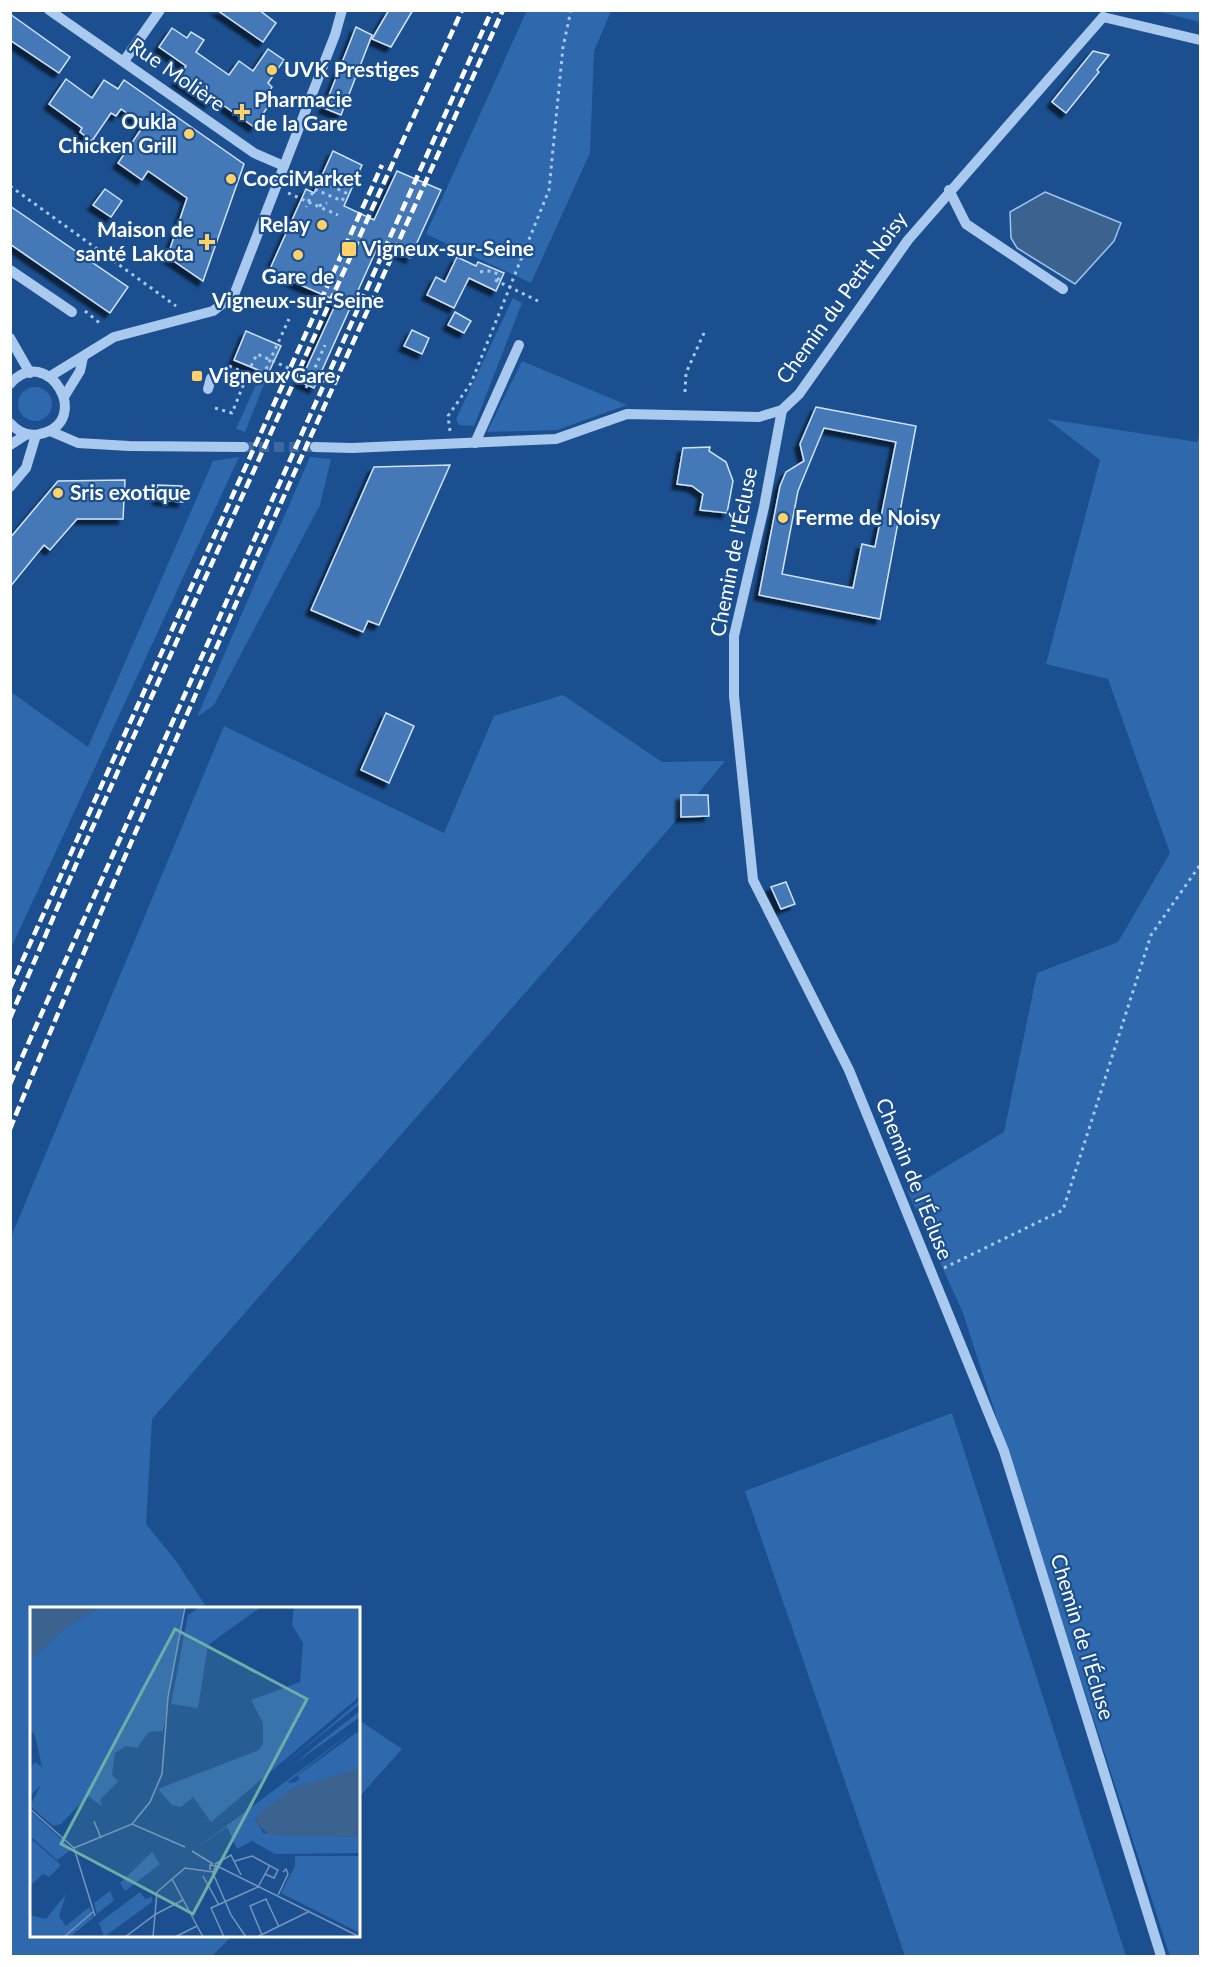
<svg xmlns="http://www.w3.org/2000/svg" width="1211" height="1967" viewBox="0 0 1211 1967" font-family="Lato,sans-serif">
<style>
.green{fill:#2e69ad}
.water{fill:#3c6290;stroke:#9cc4f0;stroke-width:1.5}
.building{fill:#4478b7;stroke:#cfe3fa;stroke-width:1.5;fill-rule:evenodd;filter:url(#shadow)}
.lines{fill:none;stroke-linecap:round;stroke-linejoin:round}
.minor-tunnel{stroke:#3d69a0;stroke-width:10;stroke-dasharray:10 5;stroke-linecap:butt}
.path{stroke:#a9c9ee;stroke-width:3;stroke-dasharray:3 4.5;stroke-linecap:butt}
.minor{stroke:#a9c9ee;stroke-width:10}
.rail{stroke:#fff;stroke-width:4.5;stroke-dasharray:10 4.5;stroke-linecap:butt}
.poi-dot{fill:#ffd166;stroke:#1b4f8f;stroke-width:2}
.labels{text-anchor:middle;stroke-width:4.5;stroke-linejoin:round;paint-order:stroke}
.poi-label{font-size:21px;font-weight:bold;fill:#fff;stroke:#1b4f8f;text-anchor:start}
.street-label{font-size:21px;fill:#fff;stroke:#1b4f8f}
.inset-road{fill:none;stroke:#7695bc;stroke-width:1.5}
.view{fill:#6fada8;fill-opacity:0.15;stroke:#6fada8;stroke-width:3}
.inset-edge{fill:none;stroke:#fff;stroke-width:3}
</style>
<defs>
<filter id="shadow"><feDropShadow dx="-5" dy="5" stdDeviation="1.5" flood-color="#0009"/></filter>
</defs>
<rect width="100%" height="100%" fill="#1b4f8f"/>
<g class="green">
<path d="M527,10L611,11L594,51L590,153L531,283L426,234Z"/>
<path d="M1156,11H1200V22Z"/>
<path d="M513,298L522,303L474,426L459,425L456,419Z"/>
<path d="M522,361L627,405L557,430L487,432Z"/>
<path d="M262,371L268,374L245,432L236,429Z"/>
<circle cx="35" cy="404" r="17"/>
<path d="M1047,419L1197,442L1200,433V1956H1170L963,1313L907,1190L1004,1132L1037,973L1118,942L1170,853L1108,679L1046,664L1100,460Z"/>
<path d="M239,457L11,948V692L88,747L213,461Z"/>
<path d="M310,457L331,459L320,505L214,705L197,717Z"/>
<path d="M563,695L662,762L725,761L667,831L152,1419L146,1524L176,1561L207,1608H32V1936H232L212,1956H11V1237L224,726L444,833L494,716Z"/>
<path d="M952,1413L1126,1956H905L745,1491Z"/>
<path d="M359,1720L402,1749L359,1797H358Z"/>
</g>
<path class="water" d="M1045,192L1121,223L1114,241L1075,284L1017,248L1011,238L1010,212Z"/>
<g class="building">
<path d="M217,10H259L276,23L263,42Z"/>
<path d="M389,10H413L391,47L372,39Z"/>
<path d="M10,14L70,57L59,73L10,40Z"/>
<path d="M356,27L372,35L341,115L324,108Z"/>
<path d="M172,28L187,38L191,32L204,40L196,52L229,75L239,61L253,71L268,49L284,60L268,83L272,87L264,100L269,105L254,127L213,98L209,103L177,81L186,66L159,47Z"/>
<path d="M1093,51L1109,55L1097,70L1099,72L1066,113L1052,102Z"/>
<path d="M66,79L92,98L104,80L118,89L124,80L244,164L203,281L165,255L170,249L187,198L148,171L142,180L118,163L144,125L121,109L116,116L111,113L92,141L80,132L82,128L49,104Z"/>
<path d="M333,151L362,165L344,206L374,220L397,171L441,190L410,258L379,244L314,388L300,382L337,301L269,271L306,189L314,193Z"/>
<path d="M105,189L122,201L111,217L93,205Z"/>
<path d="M10,206L128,287L110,313L10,244Z"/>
<path d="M457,257L476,266L478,262L504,273L496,291L469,278L454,308L427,295L436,277L445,282Z"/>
<path d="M455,312L471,321L464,333L448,325Z"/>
<path d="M412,330L429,338L422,354L404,346Z"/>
<path d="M246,331L281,346L268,374L234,360Z"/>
<path d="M816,407L916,426L880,619L759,595L780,486L786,472L804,461L800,444ZM824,428L896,442L875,547L862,544L853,588L782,574L798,491Z"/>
<path d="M710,447L709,451L726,462L733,481L727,513L700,510L703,494L692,486L677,484L683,448Z"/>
<path d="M450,465L379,625L368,621L363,632L311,610L374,467Z"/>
<path d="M125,480L123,519H77L50,550L44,545L10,587V538L58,481Z"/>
<path d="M157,485L182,486L183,502L158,500Z"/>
<path d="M386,713L414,726L389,783L361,770Z"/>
<path d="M681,795H708L709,816L681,817Z"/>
<path d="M786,882L795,904L781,909L771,887Z"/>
</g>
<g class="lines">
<path class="minor-tunnel" d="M244,447H315"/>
<g class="path">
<path d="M304,172L346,193L342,201L314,189L306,207"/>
<path d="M10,186L176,306"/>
<path d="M288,193L338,215"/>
<path d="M319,206L327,203"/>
<path d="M480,272C489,270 492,271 499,275L498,282"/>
<path d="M495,280L538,301"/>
<path d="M85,311L102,325"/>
<path d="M229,366L248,374"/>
<path d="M251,366L257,354L311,378"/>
<path d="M266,369L289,319"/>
<path d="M306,388L325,345"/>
<path d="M685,392L686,373L704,333"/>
<path d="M215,408L232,413L251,366"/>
<path d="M450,431L448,416L471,383L549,190L563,47L571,10"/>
<path d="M944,1268L1063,1210L1151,935L1200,865"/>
</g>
<g class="minor">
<path d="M49,10L254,153L284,166"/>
<path d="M1103,17L1200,40"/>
<path d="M124,61L160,10"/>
<path d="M949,190L966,224L1063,289"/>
<path d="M10,270L72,312"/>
<path d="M10,338L30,373"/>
<path d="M49,377L114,337L213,311L234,295L335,35L342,10"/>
<path d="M10,384C47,341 95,422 40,434C28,437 18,432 10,423"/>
<path d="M208,389L211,378"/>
<path d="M64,397L80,371L83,357"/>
<path d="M782,410L764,507L734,636V696L753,880L849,1070L1004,1451L1161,1956"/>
<path d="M50,431L78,443L129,446L244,447"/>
<path d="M475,443L519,345"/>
<path d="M10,445L27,434"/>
<path d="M315,447L352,448L556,439L627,414L759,417L782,410L799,394L908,240L1103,17"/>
<path d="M10,487L26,468L36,435"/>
</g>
<g class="rail">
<path d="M10,988L382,165"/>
<path d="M10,1018L81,853L462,10"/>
<path d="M10,1084L492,10"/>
<path d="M10,1129C165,752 336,382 503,10"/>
</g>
</g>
<g class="poi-dot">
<circle cx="272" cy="70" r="6"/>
<path d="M239 103h6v6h6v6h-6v6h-6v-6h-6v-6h6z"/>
<circle cx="189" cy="134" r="6"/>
<circle cx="231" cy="179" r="6"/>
<circle cx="322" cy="225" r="6"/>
<path d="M204 233h6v6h6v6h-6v6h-6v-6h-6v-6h6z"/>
<rect x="341" y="241" width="16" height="16" rx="3"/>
<circle cx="298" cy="255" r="6"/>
<rect x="191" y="370" width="12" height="12" rx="3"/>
<circle cx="58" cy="493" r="6"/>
<circle cx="783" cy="518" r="6"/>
</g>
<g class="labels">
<g class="poi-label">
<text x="284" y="77">UVK Prestiges</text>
<text x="254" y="107">Pharmacie<tspan x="254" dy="24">de la Gare</tspan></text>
<text x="177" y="129" text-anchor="end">Oukla<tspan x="177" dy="24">Chicken Grill</tspan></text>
<text x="243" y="186">CocciMarket</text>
<text x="310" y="232" text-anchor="end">Relay</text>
<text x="194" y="237" text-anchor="end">Maison de<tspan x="194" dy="24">santé Lakota</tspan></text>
<text x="362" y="256">Vigneux-sur-Seine</text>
<text x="298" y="284" text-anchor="middle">Gare de<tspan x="298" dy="24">Vigneux-sur-Seine</tspan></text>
<text x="209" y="383">Vigneux Gare</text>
<text x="70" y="500">Sris exotique</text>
<text x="795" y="525">Ferme de Noisy</text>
</g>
<g class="street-label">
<text transform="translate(177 75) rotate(35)" y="7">Rue Molière</text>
<text transform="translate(842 298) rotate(-54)" y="7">Chemin du Petit Noisy</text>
<text transform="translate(734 552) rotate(-79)" y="7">Chemin de l'Écluse</text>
<text transform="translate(914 1179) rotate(68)" y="7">Chemin de l'Écluse</text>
<text transform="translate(1082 1637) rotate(73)" y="7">Chemin de l'Écluse</text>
</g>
</g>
<g transform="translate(30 1607)">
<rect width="330" height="330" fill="#1b4f8f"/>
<path d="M69,0H154L133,124L119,125L107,141L96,139L85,146L82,168L88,174L70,193L73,200L58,189L31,217L23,219L0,199L11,178L0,189V161L5,155L12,160L5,128L0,123V53L32,24ZM170,0H231L178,38L168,101L141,97L158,8ZM264,0H330V89L181,215L163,190L151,200L142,198L128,182L229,143L233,137V116L221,93L270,75L273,36L262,18ZM330,93V97L251,160L286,131ZM330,104V110L264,157L289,136ZM330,119L257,176L266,175L270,171L267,169L330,123V163L263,181L225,212L233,226L330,230V246L245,247L222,234L207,242L197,220L164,243ZM0,204L42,242L27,253L0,229ZM0,231L31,258L19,270L13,267L0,279ZM122,245L130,257L95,284L90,276ZM265,249H330V326L251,286L265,259ZM80,284L84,293L67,307L64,296ZM110,285L115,292L122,290V295L74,330L69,316ZM36,287L29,309L36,319L59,300L64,310L40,330H0V308L16,312Z" fill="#2e69ad"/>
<path d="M0,0H69L32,24L0,53ZM330,161V230L240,228L226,217L227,208L263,181Z" fill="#3c6290"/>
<path class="inset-road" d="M0,202L44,241M64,214L71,231M102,217L120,195L132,167L138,90L155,0M44,241L102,217L155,240M44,241L65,309M162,244L183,257M205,254L222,249L248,263L244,271L235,267M185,257L201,248L211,268M185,258L330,330M182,264L201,308L216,330M173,269L189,298M142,272L173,330M248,288L258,267L256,262L253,265M232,328L220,299L236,292L249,320M34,330L64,304M95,330L126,307L153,293M123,330L127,285L155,261L183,265L186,259L180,258V263M145,330L167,319M194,330L181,301L228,280L240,258M227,330L280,304"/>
<path class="view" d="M145,22L277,92L163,307L31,237Z"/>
<rect width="330" height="330" class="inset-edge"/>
</g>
<rect width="1211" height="1967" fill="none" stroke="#ffffff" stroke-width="24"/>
</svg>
